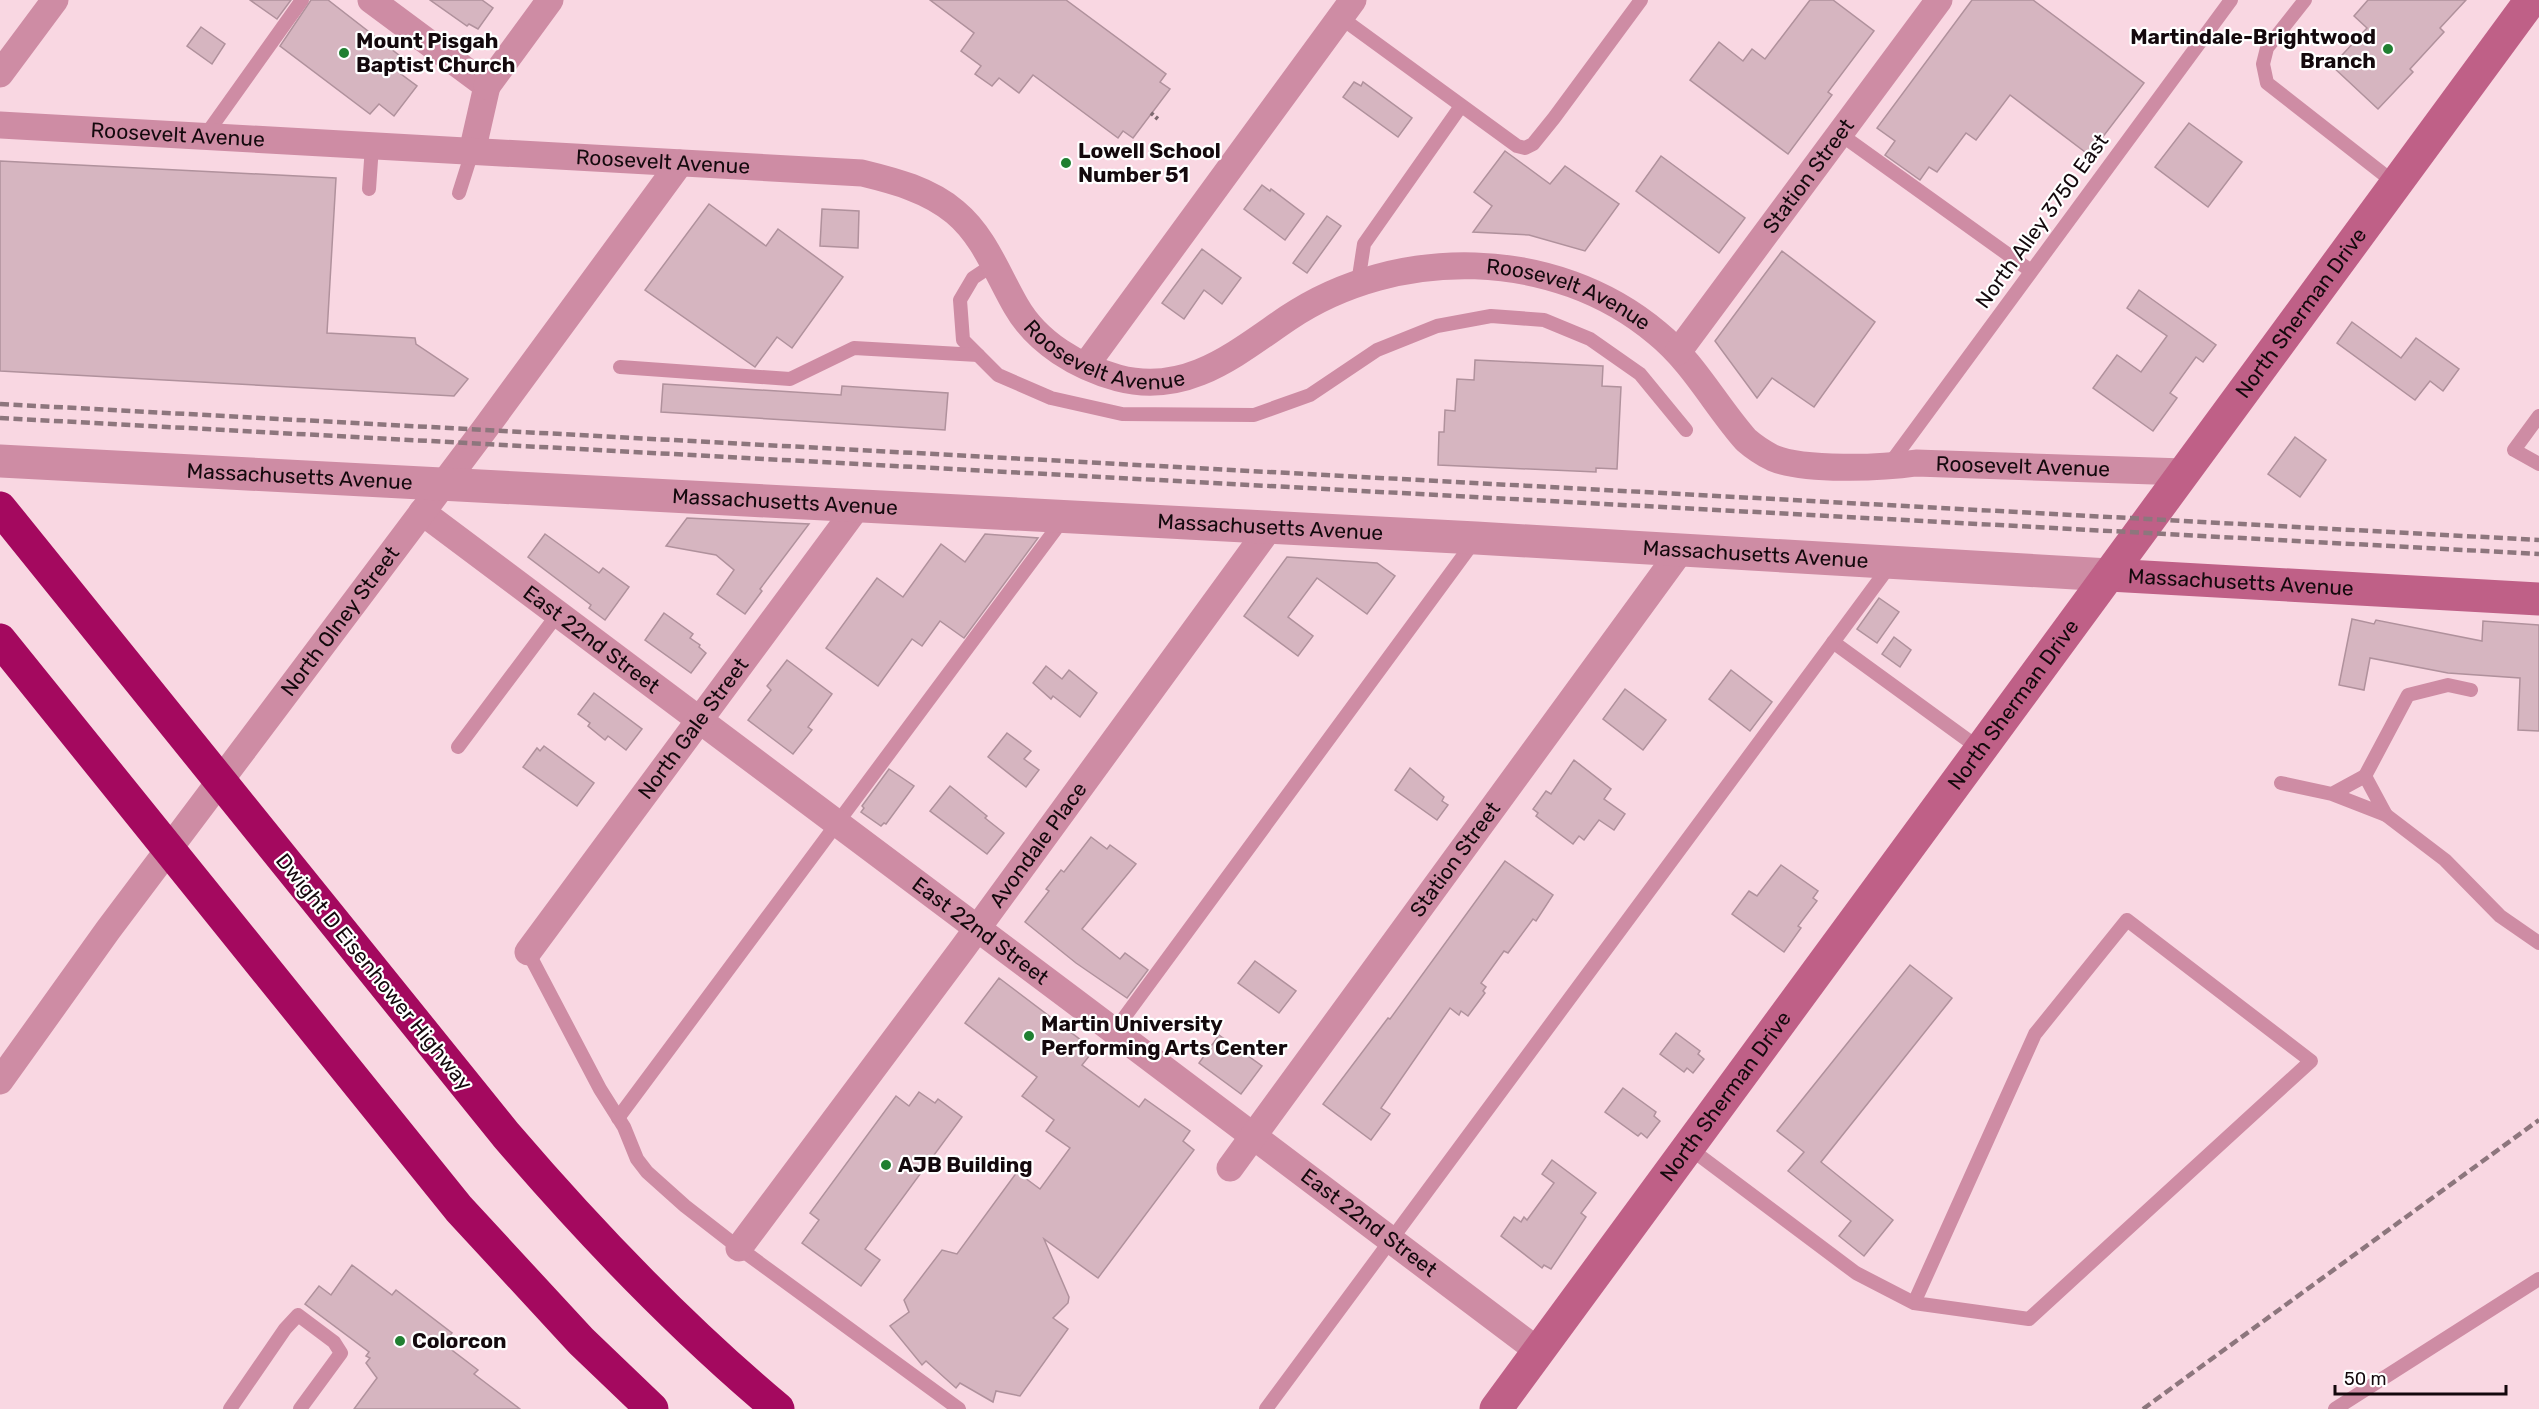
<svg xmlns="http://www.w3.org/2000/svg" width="2539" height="1409" viewBox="0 0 2539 1409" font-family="Rubik,sans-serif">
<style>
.building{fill:#d6b5c0;stroke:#b0919c;stroke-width:1.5}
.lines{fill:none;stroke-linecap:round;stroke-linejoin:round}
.path{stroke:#7d686f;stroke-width:4;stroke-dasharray:3 3;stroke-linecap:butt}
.service{stroke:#ce8ca4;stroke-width:14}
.minor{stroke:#ce8ca4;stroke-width:27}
.tertiary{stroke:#ce8ca4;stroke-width:33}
.secondary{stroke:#bf6087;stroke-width:33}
.motorway{stroke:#a4095f;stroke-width:33}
.rail{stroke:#8d767d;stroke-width:4.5;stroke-dasharray:9 4.5;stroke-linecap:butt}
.poi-dot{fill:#207f31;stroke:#fff;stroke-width:2}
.labels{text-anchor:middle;stroke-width:4.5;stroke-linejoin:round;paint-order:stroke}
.poi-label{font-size:21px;font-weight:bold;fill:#14090d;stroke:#fff;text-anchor:start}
.street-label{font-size:21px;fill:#14090d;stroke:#fff}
</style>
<rect width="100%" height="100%" fill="#f9d7e2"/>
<g class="building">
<path d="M250,0H291L277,19Z"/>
<path d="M311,0H328L409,63L401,74L417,86L394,116L379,104L370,114L280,46Z"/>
<path d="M430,0H482L493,8L478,29L469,24L467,26Z"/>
<path d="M930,0H1066L1166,74L1160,82L1170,89L1133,138L1123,131L1118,138L1033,75L1019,93L999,78L992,86L975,74L981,66L961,51L974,33Z"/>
<path d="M1810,0H1833L1874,31L1828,92L1832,95L1788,154L1690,80L1719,42L1743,61L1752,49L1765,59Z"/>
<path d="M1972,0H2033L2144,83L2089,155L2010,95L1976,140L1966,133L1937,172L1929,167L1920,180L1885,155L1895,141L1877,128Z"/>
<path d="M2368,0H2466L2440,28L2444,32L2410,69L2413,72L2378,109L2332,66L2367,28L2354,16Z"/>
<path d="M201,27L225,44L212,64L187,46Z"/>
<path d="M1354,82L1361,86L1363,82L1412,118L1398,137L1343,97Z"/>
<path d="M2189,123L2242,162L2208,207L2155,167Z"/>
<path d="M1505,151L1550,184L1565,166L1619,204L1585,251L1529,235L1473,232L1492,206L1474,192Z"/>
<path d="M1661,156L1745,218L1719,253L1636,191Z"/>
<path d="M0,161L336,178L327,333L415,338L416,344L468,379L454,396L0,371Z"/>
<path d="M1262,185L1270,191L1271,189L1304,214L1285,240L1244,209Z"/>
<path d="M709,204L766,246L778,229L843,277L792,348L777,337L755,367L645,290Z"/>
<path d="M822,209L859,211L858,248L820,246Z"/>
<path d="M1327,216L1341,226L1307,273L1293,263Z"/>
<path d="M1202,249L1241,278L1222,304L1204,290L1184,319L1162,303Z"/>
<path d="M1782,251L1875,322L1814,407L1772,378L1757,398L1715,341Z"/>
<path d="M2139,290L2216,345L2203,362L2196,357L2170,393L2177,398L2153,431L2093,388L2117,355L2141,372L2167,336L2127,308Z"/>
<path d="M2352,322L2401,358L2416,338L2459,369L2443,391L2430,381L2415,400L2337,343Z"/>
<path d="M1475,360L1603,366L1602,386L1621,387L1617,469L1596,468V472L1438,465L1439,432H1444L1445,410L1455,411L1457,379L1474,380Z"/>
<path d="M663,384L841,395L842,386L948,393L945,430L661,412Z"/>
<path d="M2295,437L2326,460L2300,497L2268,474Z"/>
<path d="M687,518L809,524L760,589L762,591L745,614L717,594L734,570L716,555L666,546Z"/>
<path d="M545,534L599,573L603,568L629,587L605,620L589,608L591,605L582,598L528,557Z"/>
<path d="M985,534L1038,538L964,638L940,621L922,646L912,639L878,686L826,648L877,578L903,597L941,544L965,562Z"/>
<path d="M1287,557L1377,563L1395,576L1367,614L1317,578L1288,617L1313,636L1298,656L1244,616Z"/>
<path d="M1879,598L1899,612L1877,643L1857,629Z"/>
<path d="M664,613L693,634L690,638L700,645L699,647L706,653L691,673L645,640Z"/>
<path d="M2352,619L2374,624L2376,620L2482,641L2483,621L2539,625V731L2518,730L2520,678L2448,673L2370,658L2364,690L2339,685Z"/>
<path d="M1894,637L1911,650L1900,667L1882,654Z"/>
<path d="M787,660L832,694L808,727L812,730L793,754L748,720L771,690L767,686Z"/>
<path d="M1046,666L1062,679L1069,670L1097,693L1080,717L1053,696L1051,699L1033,683Z"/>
<path d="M1731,670L1772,702L1750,731L1709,699Z"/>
<path d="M1625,689L1666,720L1643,750L1603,719Z"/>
<path d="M594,693L642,729L626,750L608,736L605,740L588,726L590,723L578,714Z"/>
<path d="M1007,733L1031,751L1024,759L1039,770L1026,787L988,757Z"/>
<path d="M544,746L594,783L577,806L523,767L537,748L540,751Z"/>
<path d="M1574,760L1611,789L1604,799L1625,814L1614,830L1599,820L1584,840L1579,836L1573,844L1536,816L1538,813L1533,809L1546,791L1551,794Z"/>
<path d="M1410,768L1444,797L1442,801L1448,805L1437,820L1395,790Z"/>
<path d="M889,769L914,786L886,824L884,823L881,826L861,812L864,808L862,806Z"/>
<path d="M950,786L987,816L985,818L1004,833L987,854L930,811Z"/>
<path d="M1091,837L1107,849L1110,845L1136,864L1082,929L1120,959L1125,953L1148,970L1127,998L1076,963L1025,922L1049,891L1046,889L1061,870L1064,872Z"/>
<path d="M1505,861L1553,895L1536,921L1533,919L1508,953L1504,951L1481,983L1486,987L1483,991L1485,993L1468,1016L1461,1011L1459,1015L1450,1008L1381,1108L1390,1114L1371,1140L1323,1104L1388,1018L1390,1019Z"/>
<path d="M1781,865L1818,891L1813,898L1817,901L1798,926L1801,928L1784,952L1732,914L1749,891L1757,896Z"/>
<path d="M1255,961L1296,991L1279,1013L1238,983Z"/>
<path d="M1910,965L1952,998L1821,1162L1893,1220L1864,1256L1839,1236L1851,1221L1788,1171L1804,1152L1777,1131Z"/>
<path d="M999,978L1094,1050L1082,1065L1139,1107L1145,1099L1190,1131L1183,1141L1194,1150L1098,1278L1044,1239L1069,1297L1068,1303L1053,1318L1068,1329L1020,1396L996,1391L993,1402L960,1383L956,1388L926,1361L922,1365L890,1326L909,1312L904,1300L942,1250L957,1254L1017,1172L1040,1189L1070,1148L1046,1131L1054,1120L1022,1096L1037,1077L965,1023Z"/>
<path d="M1676,1033L1700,1051L1698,1054L1704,1059L1693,1073L1687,1068L1684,1072L1660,1054Z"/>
<path d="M1219,1035L1262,1066L1241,1094L1199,1063Z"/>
<path d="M1623,1088L1656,1112L1654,1116L1660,1121L1647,1138L1641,1133L1638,1136L1605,1112Z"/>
<path d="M919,1092L935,1103L938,1099L962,1117L865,1249L880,1260L861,1286L802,1243L819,1220L810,1213L896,1096L909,1106Z"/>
<path d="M1552,1160L1596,1193L1581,1213L1586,1217L1551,1269L1544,1265L1542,1268L1501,1236L1514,1217L1521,1222L1524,1217L1527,1220L1554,1183L1542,1174Z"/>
<path d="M352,1265L392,1295L396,1290L452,1333L444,1344L478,1370L474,1374L520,1409H354L377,1378L366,1363L370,1358L366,1356L369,1352L305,1304L319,1286L331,1295Z"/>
</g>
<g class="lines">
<path class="path" d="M1151,113L1158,119"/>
<g class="service">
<path d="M2305,0L2267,48L2263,64L2267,83L2396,184"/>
<path d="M1340,17L1517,146L1525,148L1533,144L1554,118L1641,0"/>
<path d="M1840,134L2031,271"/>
<path d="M205,136L302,0"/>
<path d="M369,189L372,146"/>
<path d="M459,193L472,152"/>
<path d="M994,264L973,278L960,300L963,340L998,375L1051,398L1122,414L1254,415L1310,395L1377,350L1437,326L1491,316L1544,320L1590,339L1640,374L1686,430"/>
<path d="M1358,283L1364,244L1461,106"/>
<path d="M620,367L790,379L854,348L978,355"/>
<path d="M2539,416L2514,450L2539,464"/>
<path d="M1889,465L2231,0"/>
<path d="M1833,642L1980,749"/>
<path d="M458,747L557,615"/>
<path d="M2365,776L2408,695L2448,685L2471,690"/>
<path d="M2281,783L2332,794L2365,776L2386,815L2332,794"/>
<path d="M2386,815L2445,860L2500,916L2539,943"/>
<path d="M528,952L600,1089L624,1127L637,1159L647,1172L685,1206L739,1248L959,1409"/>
<path d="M1115,1030L1475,540"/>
<path d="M618,1118L1064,518"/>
<path d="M1688,1147L1856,1273L1914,1303L2029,1319L2311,1061L2127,920L2035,1034L1914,1303"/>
<path d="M230,1409L285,1329L298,1315L334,1342L341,1353L300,1409"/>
<path d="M1266,1409L1891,564"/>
<path d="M2335,1409L2539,1279"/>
</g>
<g class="minor">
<path d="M371,0L487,86L472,152"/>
<path d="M0,74L55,0"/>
<path d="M487,86L550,0"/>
<path id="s1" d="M0,125L862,173C895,181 929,190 955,212C984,236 997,273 1016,306C1037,343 1078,367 1118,378C1187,396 1235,354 1288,318C1397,245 1555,247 1657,333C1694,363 1715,405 1746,440C1754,447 1763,453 1773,458C1804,471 1882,468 1916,463L2184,472"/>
<path id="s2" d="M1678,352L1939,0"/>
<path d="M1086,365L1353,0"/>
<path id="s3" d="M422,512C793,792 1168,1069 1538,1351"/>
<path id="s4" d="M528,952L857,507"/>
<path id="s5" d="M0,1081L108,930L484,430L680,163"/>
<path id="s6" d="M1230,1168L1681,550"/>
<path id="s7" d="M739,1248L963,948L1270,527"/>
</g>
<path class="tertiary" id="s8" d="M0,461L1476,538L2109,575"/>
<g class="secondary">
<path id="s9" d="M2109,575L2539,599"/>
<path id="s10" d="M1496,1409L2531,0"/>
</g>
<g class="motorway">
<path d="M0,508L506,1135C590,1233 679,1326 778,1409"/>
<path d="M0,640L459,1209L581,1341L652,1409"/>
</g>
<g class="rail">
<path d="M0,404L2539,540"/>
<path d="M0,418L2539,554"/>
<path d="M2143,1409L2539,1120"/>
</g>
</g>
<g class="poi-dot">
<circle cx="2388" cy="49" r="6"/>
<circle cx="344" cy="53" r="6"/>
<circle cx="1066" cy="163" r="6"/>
<circle cx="1029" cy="1036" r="6"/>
<circle cx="886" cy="1165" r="6"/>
<circle cx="400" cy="1341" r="6"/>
</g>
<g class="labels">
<g class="poi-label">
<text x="2376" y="44" text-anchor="end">Martindale-Brightwood<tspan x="2376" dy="24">Branch</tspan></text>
<text x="356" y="48">Mount Pisgah<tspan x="356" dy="24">Baptist Church</tspan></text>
<text x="1078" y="158">Lowell School<tspan x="1078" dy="24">Number 51</tspan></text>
<text x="1041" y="1031">Martin University<tspan x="1041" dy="24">Performing Arts Center</tspan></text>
<text x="898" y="1172">AJB Building</text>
<text x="412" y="1348">Colorcon</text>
</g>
<g class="street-label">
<text dy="7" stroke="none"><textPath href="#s1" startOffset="178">Roosevelt Avenue</textPath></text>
<text dy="7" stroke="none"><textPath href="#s1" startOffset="664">Roosevelt Avenue</textPath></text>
<text dy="7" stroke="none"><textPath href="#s2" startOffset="219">Station Street</textPath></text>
<text transform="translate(2042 221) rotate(-54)" y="7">North Alley 3750 East</text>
<text dy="7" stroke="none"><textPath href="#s1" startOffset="1689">Roosevelt Avenue</textPath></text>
<text dy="7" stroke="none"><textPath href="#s10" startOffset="1360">North Sherman Drive</textPath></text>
<text dy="7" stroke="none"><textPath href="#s1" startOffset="1186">Roosevelt Avenue</textPath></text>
<text dy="7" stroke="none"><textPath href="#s1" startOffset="2211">Roosevelt Avenue</textPath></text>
<text dy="7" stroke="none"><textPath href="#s8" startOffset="300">Massachusetts Avenue</textPath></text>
<text dy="7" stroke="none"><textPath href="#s8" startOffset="786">Massachusetts Avenue</textPath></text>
<text dy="7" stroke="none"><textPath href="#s8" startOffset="1272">Massachusetts Avenue</textPath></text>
<text dy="7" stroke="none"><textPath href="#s8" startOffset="1758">Massachusetts Avenue</textPath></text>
<text dy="7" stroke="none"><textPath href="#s9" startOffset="132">Massachusetts Avenue</textPath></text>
<text dy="7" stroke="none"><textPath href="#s5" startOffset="572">North Olney Street</textPath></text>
<text dy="7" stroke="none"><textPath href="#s3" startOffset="212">East 22nd Street</textPath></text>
<text dy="7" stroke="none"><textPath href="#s10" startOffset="874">North Sherman Drive</textPath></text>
<text dy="7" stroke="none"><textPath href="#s4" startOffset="278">North Gale Street</textPath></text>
<text dy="7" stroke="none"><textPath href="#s7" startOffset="502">Avondale Place</textPath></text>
<text dy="7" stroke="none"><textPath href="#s6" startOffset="382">Station Street</textPath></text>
<text dy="7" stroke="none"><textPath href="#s3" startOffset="698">East 22nd Street</textPath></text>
<text transform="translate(374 972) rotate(51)" y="7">Dwight D Eisenhower Highway</text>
<text dy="7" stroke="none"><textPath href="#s10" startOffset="388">North Sherman Drive</textPath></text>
<text dy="7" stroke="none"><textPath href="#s3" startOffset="1184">East 22nd Street</textPath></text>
</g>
</g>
<path d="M2335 1385v9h171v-9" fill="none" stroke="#14090d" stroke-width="3"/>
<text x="2344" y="1385" font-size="18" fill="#14090d" stroke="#ffffff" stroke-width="4.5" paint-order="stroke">50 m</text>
</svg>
